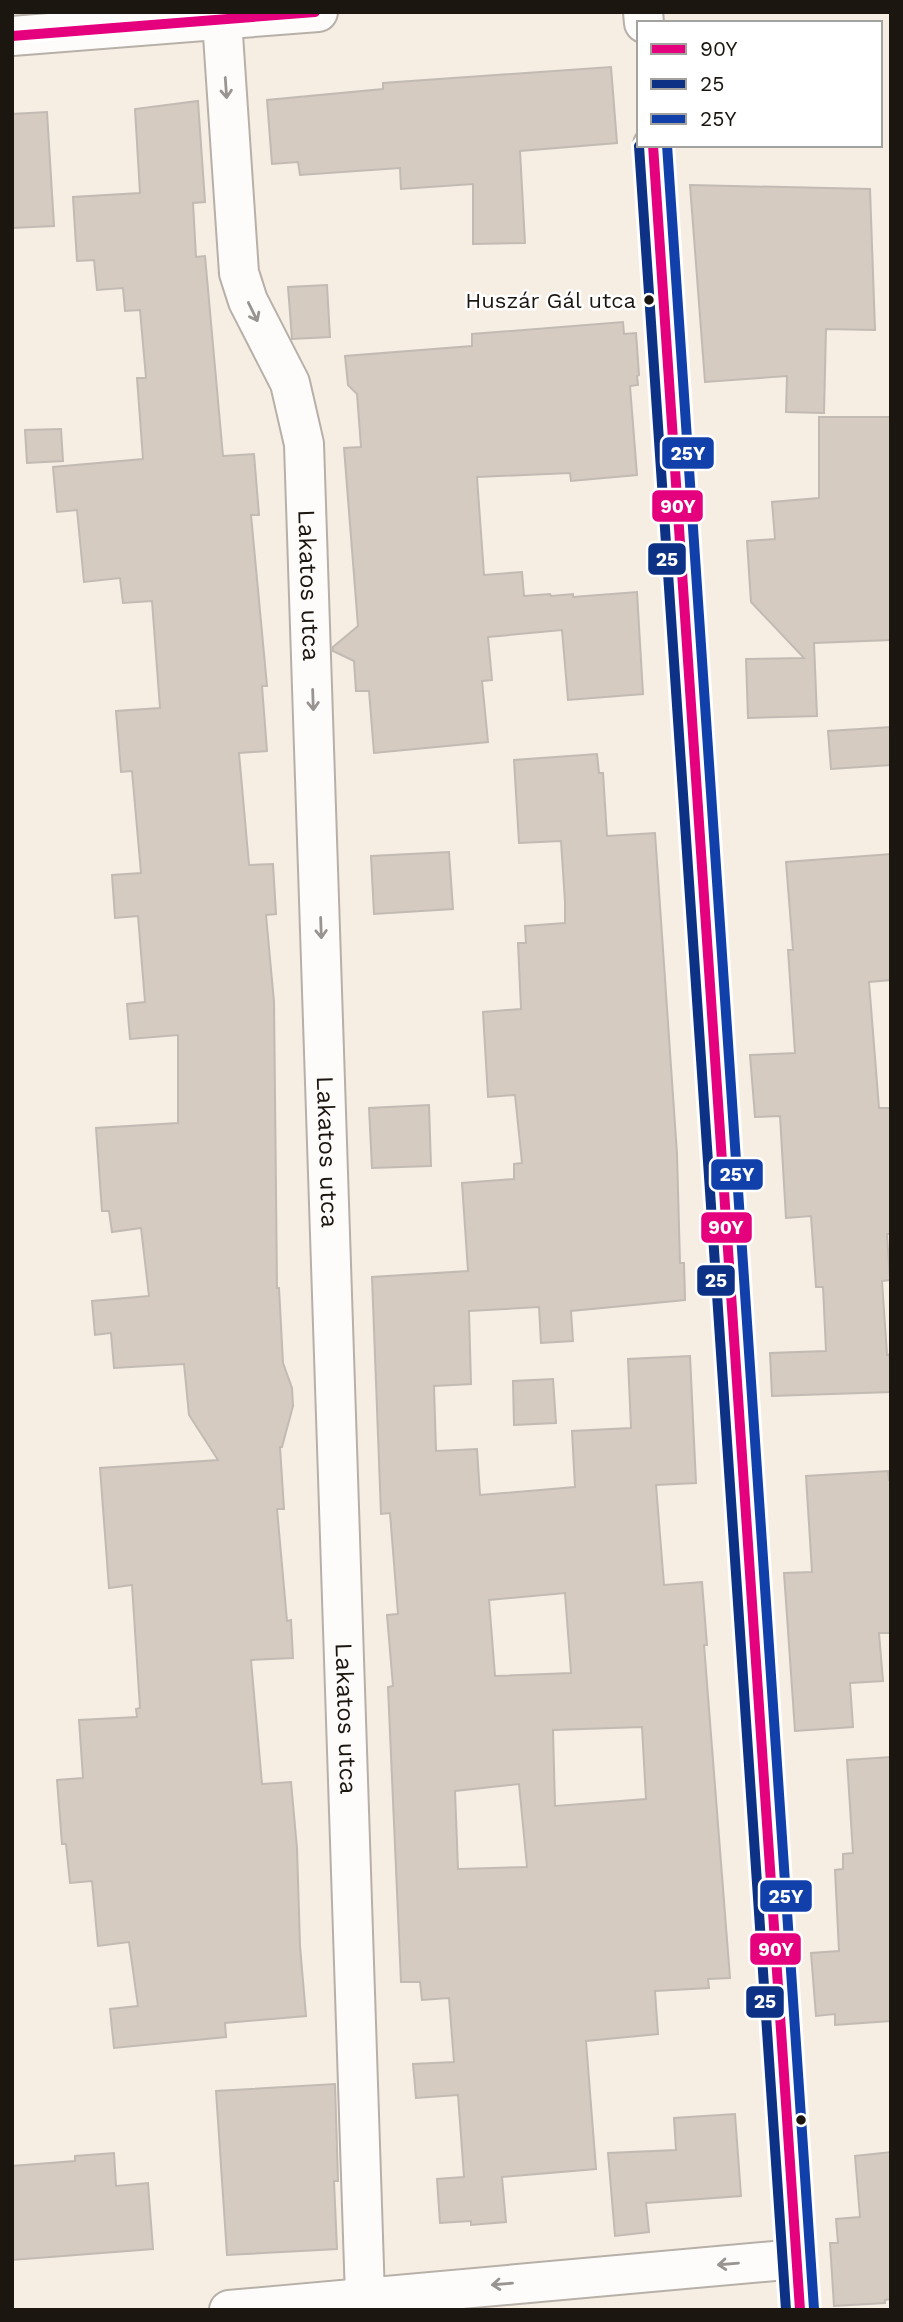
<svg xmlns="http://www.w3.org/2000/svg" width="903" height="2322" viewBox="0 0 903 2322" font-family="'Work Sans',sans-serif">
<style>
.building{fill:#d5cbc1;stroke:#c2bbb3;stroke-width:2;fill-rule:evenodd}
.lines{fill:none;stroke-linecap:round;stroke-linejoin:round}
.street-casing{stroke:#b7b0a8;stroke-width:42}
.secondary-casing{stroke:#b7b0a8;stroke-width:42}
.street{stroke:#fefcfb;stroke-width:38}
.secondary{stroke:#fefcfb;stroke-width:38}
.bus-1-casing{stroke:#fff;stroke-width:16}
.bus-2-casing{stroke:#fff;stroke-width:16}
.bus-3-casing{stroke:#fff;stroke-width:16}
.bus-1{stroke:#e5007d;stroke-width:10}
.bus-2{stroke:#0d3184;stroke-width:10}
.bus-3{stroke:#1240ab;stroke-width:10}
.oneway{stroke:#989491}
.bus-dot{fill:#1c1610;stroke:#fff;stroke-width:2.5}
.labels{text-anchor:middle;stroke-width:5;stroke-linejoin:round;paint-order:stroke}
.bus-label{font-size:22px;fill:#1c1610;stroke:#fff;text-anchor:end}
.street-label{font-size:24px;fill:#1c1610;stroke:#fff}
.line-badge{stroke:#fff;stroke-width:2.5}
.badge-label{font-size:19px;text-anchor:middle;font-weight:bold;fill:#fff}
</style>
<rect width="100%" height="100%" fill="#f6ede3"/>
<g class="building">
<path d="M611,67L617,143L520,151L525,243L473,244V184L401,189L400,168L300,175L298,162L272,164L267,100L383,89V83Z"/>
<path d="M198,101L205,202L193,203L196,257L205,256L223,456L254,454L259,515H251L267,686H262L267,751L239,753L249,865L273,864L276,914L266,915L274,1002L277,1288H279L283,1363L292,1388L293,1406L282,1447H280L284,1509H277L287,1621L291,1620L293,1658L251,1660L262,1784L291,1782L297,1848L300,1946L306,2016L225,2023L226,2037L114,2048L110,2009L138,2006L129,1942L98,1946L92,1881L70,1883L66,1844H62L57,1780L83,1778L79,1720L137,1717L136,1709L140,1708L132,1585L109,1588L100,1468L218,1460L189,1415L184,1364L114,1368L111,1333L95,1335L92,1301L149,1296L141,1228L112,1232L109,1211H102L96,1128L178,1123V1035L130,1039L127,1004L145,1002L138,916L115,918L112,875L141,873L132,771L121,772L116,711L160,708L152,601L123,603L120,578L84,582L77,510L57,512L53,467L143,459L137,378H146L140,310L125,311L123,288L97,290L94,260L77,261L73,197L140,193L135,109Z"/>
<path d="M47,112L54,226L12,228V114Z"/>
<path d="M690,185L870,189L875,330L826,329L824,413L786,412L787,376L705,382Z"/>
<path d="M327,285L330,337L292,339L288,287Z"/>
<path d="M623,322L624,334L636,333L639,375L637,376L638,385L630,386L637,475L571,481L570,473L477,477L484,575L522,572L524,596L550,594L551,596L573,594V597L637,592L643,694L568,700L562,630L488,637L492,680L482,681L488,742L374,753L369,691H356L354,661L333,651V647L358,626L344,448L361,447L357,394L348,385L345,356L472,346V334Z"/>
<path d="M819,417H891V640L814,643L817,716L748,718L746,659L804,658L751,602L747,541L775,539L772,502L819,498Z"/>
<path d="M61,429L63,461L27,463L25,430Z"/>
<path d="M891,727V765L831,769L828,731Z"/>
<path d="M597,754L599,773H603L607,836L655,833L677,1154L680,1263H684L685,1300L571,1311L573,1341L541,1343L539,1307L469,1311L471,1384L434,1386L436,1451L477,1449L480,1495L575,1487L572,1431L631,1428L628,1359L690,1356L696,1483L656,1485L664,1585L702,1582L707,1645H704L730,1978L708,1979L709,1988L655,1991L658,2034L586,2041L596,2169L502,2177L506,2222L471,2225V2221L440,2223L437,2179L464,2177L458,2095L416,2098L413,2064L454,2062L449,1998L422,2000L420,1982H401L388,1687L393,1686L387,1615L398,1614L390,1513L381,1514L372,1277L468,1271L462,1183L514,1179V1164L522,1163L515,1095L488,1097L483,1012L521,1009L518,943H526L525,926L565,923V902L561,841L519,843L514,760ZM565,1593L571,1673L495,1676L489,1600ZM642,1727L646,1799L555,1806L553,1730ZM519,1784L527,1867L458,1869L455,1791Z"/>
<path d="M449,852L453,909L374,914L371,856Z"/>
<path d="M891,854V980L869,982L879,1108H891V1234H887L890,1280L882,1281L887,1355L891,1354V1392L772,1396L770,1353L826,1351L823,1287H816L811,1216L786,1218L780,1116L755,1117L750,1055L795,1053L788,950H793L786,862Z"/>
<path d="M429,1105L431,1166L372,1168L369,1108Z"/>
<path d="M553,1379L556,1423L514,1425L513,1381Z"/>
<path d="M888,1471L889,1480H891V1633H879L883,1681L850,1683L853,1727L795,1731L784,1573L812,1572L806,1476Z"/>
<path d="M891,1757V2021L835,2025V2014L816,2016L811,1953L839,1951L835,1870L843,1869V1854L853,1853L847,1760Z"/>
<path d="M335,2084L338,2181H334L337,2249L227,2255L216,2091Z"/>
<path d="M735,2114L741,2196L646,2203L649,2232L615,2236L608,2153L676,2150L674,2118Z"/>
<path d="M891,2152V2299L885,2300V2303L834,2306L830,2243H838L836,2219L860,2217L855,2156Z"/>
<path d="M114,2153L116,2186L148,2183L153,2249L12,2260V2166L75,2161V2156Z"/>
</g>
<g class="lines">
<defs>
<g id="street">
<path id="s1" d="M222,20L239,273L248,301L290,383L304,444L365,2297"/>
<path d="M12,36L318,12"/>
<path d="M229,2310L796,2259"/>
</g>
<g id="secondary">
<path d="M643,12L644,23"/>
<path d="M653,145L800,2310"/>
</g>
</defs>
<use href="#street" class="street-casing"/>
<use href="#secondary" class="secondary-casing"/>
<use href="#street" class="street"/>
<use href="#secondary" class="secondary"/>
<defs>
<g id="bus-1">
<path d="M12,36L315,12"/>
<path d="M653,145L800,2310"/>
</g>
<path id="bus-2" d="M639,146L786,2310"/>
<path id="bus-3" d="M667,145L814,2309"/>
</defs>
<use href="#bus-1" class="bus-1-casing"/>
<use href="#bus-2" class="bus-2-casing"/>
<use href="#bus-3" class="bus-3-casing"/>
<use href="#bus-1" class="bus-1"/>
<use href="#bus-2" class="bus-2"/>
<use href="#bus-3" class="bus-3"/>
</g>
<defs><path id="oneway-shaft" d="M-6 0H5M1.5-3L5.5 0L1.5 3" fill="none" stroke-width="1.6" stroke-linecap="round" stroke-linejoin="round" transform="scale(1.75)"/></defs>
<g class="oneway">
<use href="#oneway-shaft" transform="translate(226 88) rotate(86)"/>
<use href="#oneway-shaft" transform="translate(253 312) rotate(64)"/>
<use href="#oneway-shaft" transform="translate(313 700) rotate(88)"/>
<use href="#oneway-shaft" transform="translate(321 928) rotate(88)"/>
<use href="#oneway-shaft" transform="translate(728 2264) rotate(175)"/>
<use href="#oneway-shaft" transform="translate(502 2284) rotate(175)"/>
</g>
<g class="bus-dot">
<circle cx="649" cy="300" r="6"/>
<circle cx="801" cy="2120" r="6"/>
</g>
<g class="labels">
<g class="bus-label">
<text x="636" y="308">Huszár Gál utca</text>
</g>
<g class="street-label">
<text dy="8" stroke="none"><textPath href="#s1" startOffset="579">Lakatos utca</textPath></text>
<text dy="8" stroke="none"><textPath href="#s1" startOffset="1146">Lakatos utca</textPath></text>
<text dy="8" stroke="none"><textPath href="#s1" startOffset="1713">Lakatos utca</textPath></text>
</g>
</g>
<g class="line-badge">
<rect x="661" y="436" width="54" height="34" rx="7" fill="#1240ab"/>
<rect x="651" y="489" width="53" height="34" rx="7" fill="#e5007d"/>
<rect x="647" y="542" width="40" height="34" rx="7" fill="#0d3184"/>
<rect x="710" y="1158" width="54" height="33" rx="7" fill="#1240ab"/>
<rect x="700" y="1211" width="53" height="33" rx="7" fill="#e5007d"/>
<rect x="696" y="1264" width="40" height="33" rx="7" fill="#0d3184"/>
<rect x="759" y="1879" width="54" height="34" rx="7" fill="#1240ab"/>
<rect x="749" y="1932" width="53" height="34" rx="7" fill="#e5007d"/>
<rect x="745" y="1985" width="40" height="34" rx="7" fill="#0d3184"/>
</g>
<g class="badge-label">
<text x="688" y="460">25Y</text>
<text x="678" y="513">90Y</text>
<text x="667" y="566">25</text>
<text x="737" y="1181">25Y</text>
<text x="726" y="1234">90Y</text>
<text x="716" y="1287">25</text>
<text x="786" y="1903">25Y</text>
<text x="776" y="1956">90Y</text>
<text x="765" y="2008">25</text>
</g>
<rect width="903" height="2322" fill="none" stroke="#1c1610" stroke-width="28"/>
<rect x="637" y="21" width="245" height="126" fill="#ffffff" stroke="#a4a29f" stroke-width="2"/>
<rect x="651" y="44" width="35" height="10" fill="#e5007d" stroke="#a4a29f" stroke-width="2"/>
<text x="700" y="56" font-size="21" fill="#1c1610">90Y</text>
<rect x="651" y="79" width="35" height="10" fill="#0d3184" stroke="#a4a29f" stroke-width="2"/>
<text x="700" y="91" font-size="21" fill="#1c1610">25</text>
<rect x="651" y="114" width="35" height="10" fill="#1240ab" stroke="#a4a29f" stroke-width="2"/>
<text x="700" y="126" font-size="21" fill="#1c1610">25Y</text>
</svg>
